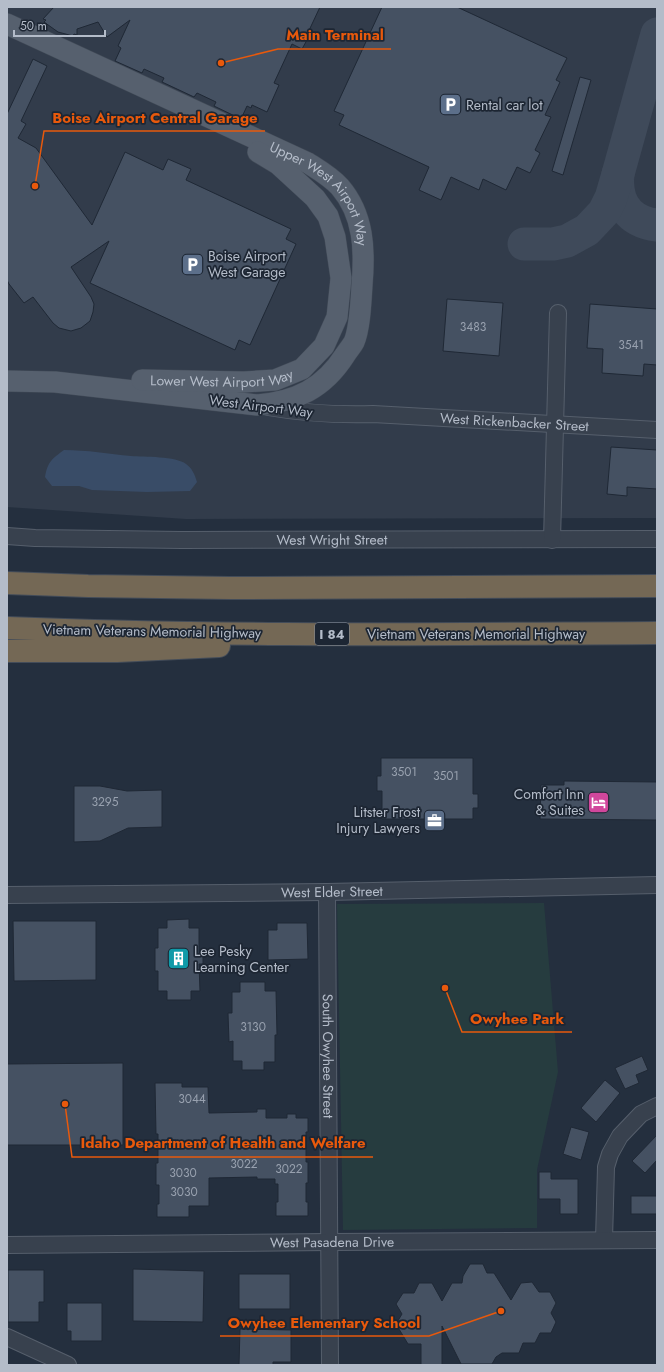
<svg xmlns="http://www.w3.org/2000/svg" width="664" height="1372" viewBox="0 0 664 1372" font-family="Jost,sans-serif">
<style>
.airport{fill:#323c4b}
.green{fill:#263c3f}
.water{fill:#394c67}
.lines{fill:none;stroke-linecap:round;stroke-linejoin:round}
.taxiway{stroke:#3f4a5a;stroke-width:33}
.building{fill:#455162;stroke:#1f2835}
.minor-casing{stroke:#565f6c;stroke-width:18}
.major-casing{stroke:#414a57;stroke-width:22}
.highway-casing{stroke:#434c59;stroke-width:24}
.minor{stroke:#38414e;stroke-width:16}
.major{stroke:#56606e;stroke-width:21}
.highway{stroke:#746855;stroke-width:22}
.labels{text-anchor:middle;stroke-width:3.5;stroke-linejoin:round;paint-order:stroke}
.number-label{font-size:12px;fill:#98a1af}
.shield{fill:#1d2633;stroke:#878f9c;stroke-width:1}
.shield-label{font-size:13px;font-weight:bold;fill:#b4bcc9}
.poi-label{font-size:14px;fill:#b4bcc9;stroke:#1d2633;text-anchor:start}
.street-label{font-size:14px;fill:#b4bcc9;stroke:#1d2633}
.leader{fill:none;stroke:#e8590c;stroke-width:1.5}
.callout-dot{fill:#e8590c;stroke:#1d2633;stroke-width:1.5}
.callout-label{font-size:15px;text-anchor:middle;font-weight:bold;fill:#e8590c;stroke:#1d2633;stroke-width:3.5;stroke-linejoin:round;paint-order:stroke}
</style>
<rect width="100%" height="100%" fill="#242f3e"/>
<path class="airport" d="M7,7H657V518L186,519L7,507Z"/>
<path class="green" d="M544,903L558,1072L537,1170V1228L343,1230L337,904Z"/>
<path class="water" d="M64,450C87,450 109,454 131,456C144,457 176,456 186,464C192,468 195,475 197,482L190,491L147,492L92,490L79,486H52L45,477C48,461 52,459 64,450Z"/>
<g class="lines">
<g class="taxiway">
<path d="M618,174C615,202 629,222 657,225"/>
<path d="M524,244H553L567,241L587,230L604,212L611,198L618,174L657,34"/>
</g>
</g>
<g class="building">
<path d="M54,7H320L305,39L307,40L302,49L292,44L274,83L279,85L267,112L252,105L251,108L247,106L241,119L214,106L216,102L197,93L194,97L162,82L164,78L144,69L142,73L115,61L121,48L118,46L130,20L107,37L98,22L77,29V35L74,34L73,36L58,32L44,22L46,20L43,19Z"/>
<path d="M382,7H457L567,58L556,80L560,82L545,115L551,117L535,150L540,153L530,173L517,167L506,190L483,179L479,190L451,177L441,200L419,190L429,167L339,125L344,115L334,111Z"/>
<path d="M33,59L47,66L21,121L26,124L18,138L36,148L92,225L125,152L163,170L168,159L191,169L186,180L291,229L286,239L296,244L250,345L239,340L235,350L90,283L109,241L71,267L91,297L94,304L93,312L90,321L81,328L71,331L59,328L53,323L33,297L24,303L9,284L7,280V114Z"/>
<path d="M580,77L591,80L563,175L552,171Z"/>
<path d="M447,299L503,303L499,356L443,351Z"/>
<path d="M590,304L657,309V365L644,364L643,376L602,373L603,349L587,348Z"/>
<path d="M611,447L657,450V489L627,487V496L607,494Z"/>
<path d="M381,758H473V794H478V808H473V819H382V791H377V776H381Z"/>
<path d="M564,781L657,782V820L540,819L541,785H564Z"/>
<path d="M74,786H100L127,791L162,790V827L128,828L100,841L74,842Z"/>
<path d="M189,919V928H199V954H203V964H199L200,991H191V1000H167V991H158V971H155V948H158V928H167V920Z"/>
<path d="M13,921H96V980L14,981Z"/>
<path d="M277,923H307L308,959L268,960V930H277Z"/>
<path d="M240,982H265V991H276L277,1035H275V1062H264V1070H242V1061H233V1041L229,1042L228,1013H232V992H240Z"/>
<path d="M642,1056L648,1070L636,1075L639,1083L625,1089L615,1068Z"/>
<path d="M123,1063V1145H7V1064Z"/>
<path d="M605,1080L620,1093L596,1122L581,1108Z"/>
<path d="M155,1083H182V1087H208L209,1113L257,1112V1109H266V1118H287V1114H296V1118H308V1132H306V1162H308V1183H306V1202H308V1216H276V1202H278V1184H275V1179H257V1177L209,1178V1206H189V1217H157V1204H159V1185H156V1163H158V1134H156Z"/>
<path d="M571,1127L589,1132L581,1160L563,1154Z"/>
<path d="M657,1135V1160L645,1173L632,1161Z"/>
<path d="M539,1172H551V1179H578V1214H560V1199H539Z"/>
<rect x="631" y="1196" width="26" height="18"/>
<path d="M470,1264H483L487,1273H494L511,1300L521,1283L532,1282L539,1292H550L556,1303L551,1313L556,1322L551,1333H540L535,1343H523L519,1353H502L496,1357L492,1364H461L442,1326V1365H421V1344H408L396,1324L402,1314L396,1304L403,1293H414L419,1283H432L442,1301L452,1283H462L463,1276Z"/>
<path d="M133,1269L204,1271L203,1322L133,1321Z"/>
<path d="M8,1270H44V1302H39V1322H8Z"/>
<rect x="239" y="1274" width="51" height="35"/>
<path d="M67,1303H102V1341H71V1331H67Z"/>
<path d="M240,1329L291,1330V1362H273V1365H239Z"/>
</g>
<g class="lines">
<defs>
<g id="minor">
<path id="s1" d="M268,407C302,413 337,415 373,414L657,430"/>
<path id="s2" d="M7,536L35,538L182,540L657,539"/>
<path d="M552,540L558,313"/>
<path id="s3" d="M327,892L330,1365"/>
<path id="s4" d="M7,895L327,892L657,885"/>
<path d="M604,1240L606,1167L610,1154L620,1136L641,1114L657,1106"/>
<path id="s5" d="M7,1245L330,1242L657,1240"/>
<path d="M7,1337L68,1365"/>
</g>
<g id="major">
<path id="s6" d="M7,24L308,163C319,170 331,177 340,187C364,215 365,250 362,285C361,301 360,328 354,342C352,346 348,350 345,355C324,388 296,402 257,405L55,382L7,381"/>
<path id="s7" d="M142,380L244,382L275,380L302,369L324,346L337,317L341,278L335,237L328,216L315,198L278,164L258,152"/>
</g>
<g id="highway">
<path d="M7,583L88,586L230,588L657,586"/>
<path d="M7,628C224,637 440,634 657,633"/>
<path d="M7,651H117L219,646"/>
</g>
</defs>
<use href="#minor" class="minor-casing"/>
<use href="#major" class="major-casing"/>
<use href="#highway" class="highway-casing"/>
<use href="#minor" class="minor"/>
<use href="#major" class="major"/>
<use href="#highway" class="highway"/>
</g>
<defs>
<symbol id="parking-square" viewBox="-11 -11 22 22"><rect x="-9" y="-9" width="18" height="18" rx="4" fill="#5c6f8a" stroke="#1d2633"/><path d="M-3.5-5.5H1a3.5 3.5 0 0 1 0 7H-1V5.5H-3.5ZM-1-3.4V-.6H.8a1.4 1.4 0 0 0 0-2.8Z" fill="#fff"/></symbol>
<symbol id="hotel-square" viewBox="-11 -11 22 22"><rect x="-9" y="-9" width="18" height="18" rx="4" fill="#d1479c" stroke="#1d2633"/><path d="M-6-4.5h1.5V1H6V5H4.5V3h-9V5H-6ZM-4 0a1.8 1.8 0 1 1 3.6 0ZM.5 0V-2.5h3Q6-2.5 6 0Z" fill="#fff"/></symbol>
<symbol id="office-square" viewBox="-11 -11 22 22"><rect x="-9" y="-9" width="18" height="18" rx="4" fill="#5c6f8a" stroke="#1d2633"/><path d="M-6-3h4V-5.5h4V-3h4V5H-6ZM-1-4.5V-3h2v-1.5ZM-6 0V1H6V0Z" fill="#fff"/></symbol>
<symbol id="building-square" viewBox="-11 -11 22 22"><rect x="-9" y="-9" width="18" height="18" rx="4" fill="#0f9aa8" stroke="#1d2633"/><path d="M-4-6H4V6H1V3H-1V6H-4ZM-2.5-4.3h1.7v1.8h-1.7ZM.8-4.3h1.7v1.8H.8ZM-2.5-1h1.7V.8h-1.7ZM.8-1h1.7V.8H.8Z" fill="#fff"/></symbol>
</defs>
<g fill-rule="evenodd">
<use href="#parking-square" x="438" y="92" width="25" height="25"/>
<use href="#parking-square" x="180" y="252" width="25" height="25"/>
<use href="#hotel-square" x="586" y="790" width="25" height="25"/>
<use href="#office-square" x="422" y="808" width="25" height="25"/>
<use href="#building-square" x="166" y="946" width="25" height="25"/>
</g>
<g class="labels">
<g class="number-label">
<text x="473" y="331">3483</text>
<text x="631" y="349">3541</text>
<text x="404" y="776">3501</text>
<text x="446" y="780">3501</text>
<text x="105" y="806">3295</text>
<text x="253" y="1031">3130</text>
<text x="192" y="1103">3044</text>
<text x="244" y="1168">3022</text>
<text x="289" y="1173">3022</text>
<text x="183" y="1177">3030</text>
<text x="184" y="1196">3030</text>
</g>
<rect class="shield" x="315" y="623" width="34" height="22" rx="3"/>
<g class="shield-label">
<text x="332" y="639">I 84</text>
</g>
<g class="poi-label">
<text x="466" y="110">Rental car lot</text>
<text x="208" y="261">Boise Airport<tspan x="208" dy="16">West Garage</tspan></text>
<text x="584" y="799" text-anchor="end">Comfort Inn<tspan x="584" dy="16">&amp; Suites</tspan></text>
<text x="420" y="817" text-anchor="end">Litster Frost<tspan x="420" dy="16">Injury Lawyers</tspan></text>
<text x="194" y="956">Lee Pesky<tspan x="194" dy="16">Learning Center</tspan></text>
</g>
<g class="street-label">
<text dy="5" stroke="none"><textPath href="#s6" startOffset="363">Upper West Airport Way</textPath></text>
<text dy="5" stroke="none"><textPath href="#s7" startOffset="80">Lower West Airport Way</textPath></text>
<text transform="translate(261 406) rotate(7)" y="5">West Airport Way</text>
<text dy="5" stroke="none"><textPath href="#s1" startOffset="247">West Rickenbacker Street</textPath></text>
<text dy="5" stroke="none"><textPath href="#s2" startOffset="325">West Wright Street</textPath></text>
<text transform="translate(152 631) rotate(1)" y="5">Vietnam Veterans Memorial Highway</text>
<text x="476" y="639">Vietnam Veterans Memorial Highway</text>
<text dy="5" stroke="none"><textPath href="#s4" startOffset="325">West Elder Street</textPath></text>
<text dy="5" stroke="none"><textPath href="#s3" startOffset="164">South Owyhee Street</textPath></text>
<text dy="5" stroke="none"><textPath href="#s5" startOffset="325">West Pasadena Drive</textPath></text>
</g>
</g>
<path class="leader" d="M221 63L278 49H391M35 186L44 131H265M445 988L462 1032H572M65 1104L72 1157H373M501 1311L429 1336H220"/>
<g class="callout-dot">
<circle cx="221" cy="63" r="4"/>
<circle cx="35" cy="186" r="4"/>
<circle cx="445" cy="988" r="4"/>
<circle cx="65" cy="1104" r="4"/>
<circle cx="501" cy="1311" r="4"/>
</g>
<g class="callout-label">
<text x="335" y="40">Main Terminal</text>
<text x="155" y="123">Boise Airport Central Garage</text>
<text x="517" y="1024">Owyhee Park</text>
<text x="223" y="1148">Idaho Department of Health and Welfare</text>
<text x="324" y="1328">Owyhee Elementary School</text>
</g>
<rect width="664" height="1372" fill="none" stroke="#b4bcc9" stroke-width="16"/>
<path d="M14 30v6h91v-6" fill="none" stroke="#b4bcc9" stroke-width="2"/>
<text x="20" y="30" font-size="12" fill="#b4bcc9" stroke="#1d2633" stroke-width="3" paint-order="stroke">50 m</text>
</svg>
